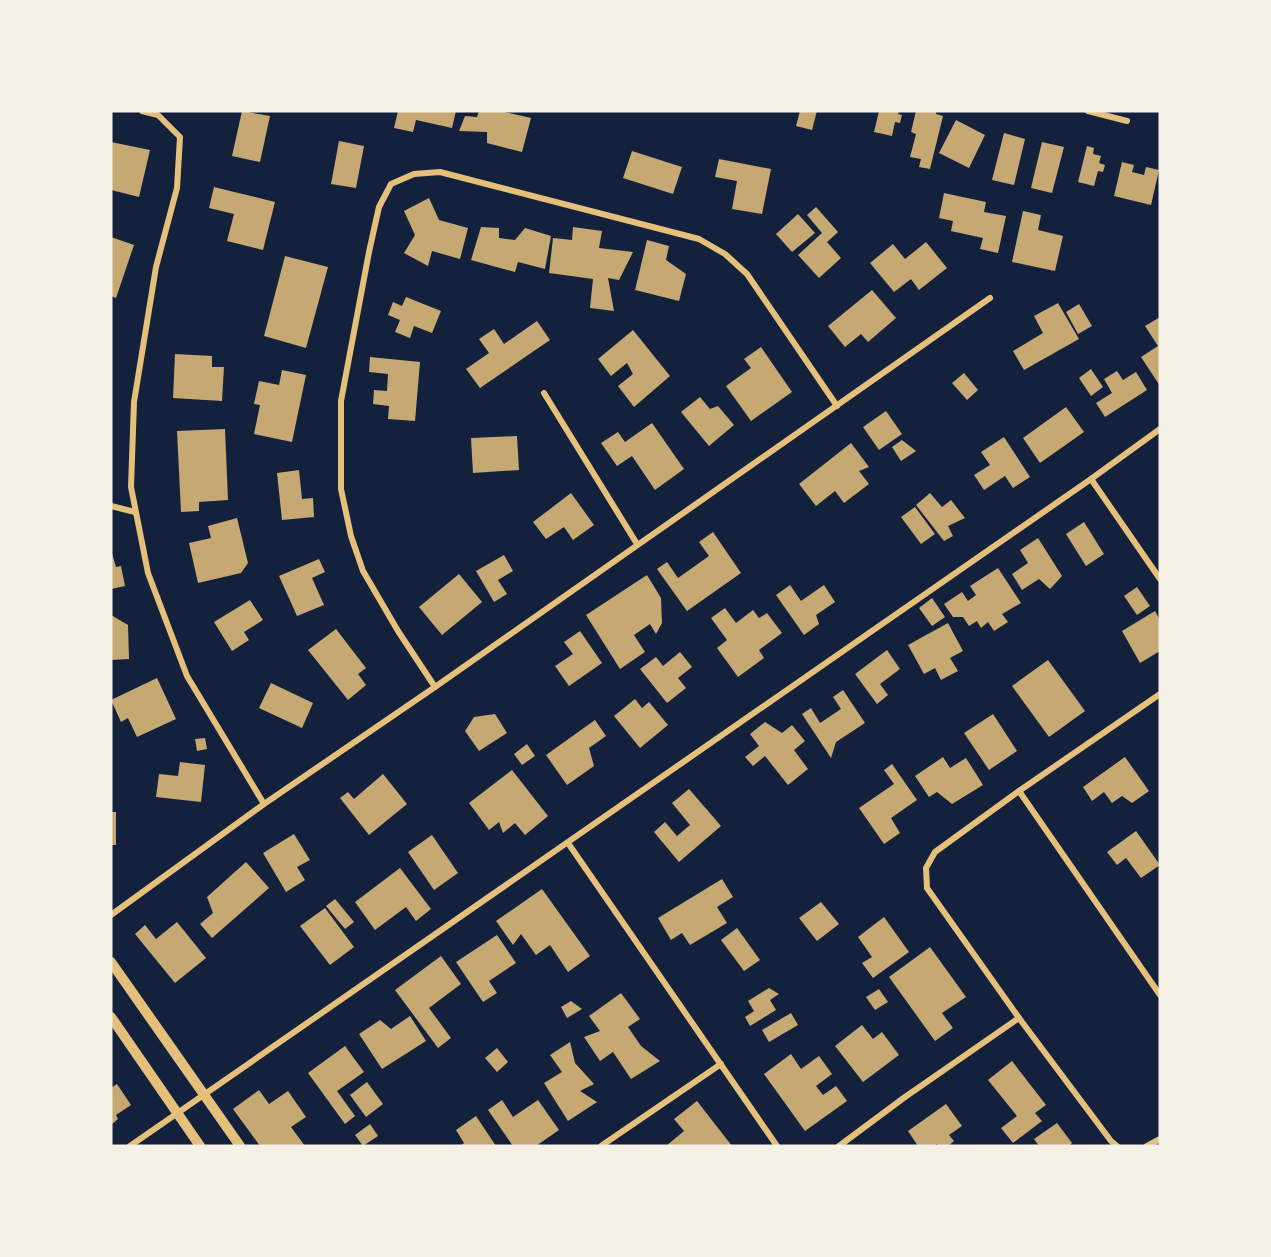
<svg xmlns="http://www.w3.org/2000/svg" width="1271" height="1257" viewBox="0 0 1271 1257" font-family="'Golos Text',sans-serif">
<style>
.building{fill:#c6a872}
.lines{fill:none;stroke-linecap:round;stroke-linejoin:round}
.minor{stroke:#e5c07b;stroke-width:6}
.secondary{stroke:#e5c07b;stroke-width:10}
</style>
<rect width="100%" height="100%" fill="#14213d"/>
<g class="building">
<path d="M242,111L270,116L260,162L232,156Z"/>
<path d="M398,111H456L452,128L416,120L413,132L394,128Z"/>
<path d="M479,111H500L531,118L522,152L487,143V132L459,131L465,116L477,117Z"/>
<path d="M800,111H817L812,130L796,126Z"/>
<path d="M879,111H899L898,114L902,115L900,123L895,122L892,136L874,132Z"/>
<path d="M916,111H936V114L943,116L930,169L919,167L921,159L910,157L916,134L911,132Z"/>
<path d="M956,120L985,135L969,168L939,153Z"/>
<path d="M1004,133L1025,139L1014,185L992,180Z"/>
<path d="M339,141L364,146L356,188L331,184Z"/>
<path d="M111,142L150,150L139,197L111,190Z"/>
<path d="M1042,142L1064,147L1052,193L1031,188Z"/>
<path d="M1087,146L1094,148L1093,154L1101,156L1099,163L1105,165L1103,172L1098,171L1094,186L1078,182Z"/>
<path d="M632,151L682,167L673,194L623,178Z"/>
<path d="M719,159L771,169L762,214L732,209L737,181L715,177Z"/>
<path d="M1122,162L1134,165L1132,172L1144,175L1146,167L1159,170L1151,205L1114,196Z"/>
<path d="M214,187L275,202L263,250L227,241L234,214L209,208Z"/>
<path d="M944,193L986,202L984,212L1006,216L998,253L980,249L983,238L951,231L953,221L939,218Z"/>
<path d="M429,198L439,220L468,228L460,259L432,251L428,266L404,253L415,235L404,211Z"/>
<path d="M816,207L838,232L827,242L841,258L819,278L798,255L822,233L807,215Z"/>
<path d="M1023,211L1041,215L1038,230L1063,236L1055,271L1012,262Z"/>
<path d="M798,214L815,233L792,252L776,234Z"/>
<path d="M481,227L499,228V238L515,240L525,228L551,236L545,269L518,262L515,272L471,260Z"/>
<path d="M573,227L602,231L599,248L633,252L619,280L608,278L614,311L590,308L593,279L549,273L553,238L572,240Z"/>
<path d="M111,237L134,245L116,298L111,296Z"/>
<path d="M647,240L669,246L666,260L686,274L679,301L635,290Z"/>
<path d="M926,242L947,268L919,290L911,279L894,292L870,263L893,244L905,259Z"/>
<path d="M285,256L328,267L306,348L264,336Z"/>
<path d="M872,290L896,318L868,342L861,334L845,347L828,326Z"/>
<path d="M406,297L441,311L432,333L414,326L410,338L395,332L400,320L388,315L393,302L402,306Z"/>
<path d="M1058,303L1079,339L1024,370L1013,351L1043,333L1034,316Z"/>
<path d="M1079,304L1092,326L1078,334L1066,312Z"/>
<path d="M1160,317V386L1141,357L1158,346L1145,326Z"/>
<path d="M537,321L550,340L480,388L466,369L489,353L479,339L494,329L504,344Z"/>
<path d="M633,330L670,376L634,407L618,386L633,374L627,363L611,376L598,359Z"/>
<path d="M761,347L792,392L751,421L726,386L751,368L744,359Z"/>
<path d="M175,354L212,356V367H224L222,401L173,398Z"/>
<path d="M370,357L420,362L415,421L388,419L389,406L373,404L374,390L387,391L388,374L369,372Z"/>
<path d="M1091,369L1103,387L1091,396L1079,378Z"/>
<path d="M282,370L306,375L292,442L254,434L260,405L254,404L259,381L279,385Z"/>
<path d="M1117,371L1123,380L1136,372L1147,390L1105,417L1096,403L1112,393L1104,379Z"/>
<path d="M964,373L978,390L967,400L952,383Z"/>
<path d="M700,397L710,409L718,406L734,425L709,446L681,412Z"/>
<path d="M1066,407L1084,432L1040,463L1023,438Z"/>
<path d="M886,411L902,434L879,450L863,427Z"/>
<path d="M652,423L684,469L655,490L632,456L617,466L601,443L618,432L625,442Z"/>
<path d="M225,429L228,500L199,502V511L181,512L177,431Z"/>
<path d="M517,436L519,470L473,473L471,438Z"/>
<path d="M1004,437L1030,477L1013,488L1005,476L984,490L974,475L990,465L981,452Z"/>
<path d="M902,440L916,451L901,461L892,447Z"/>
<path d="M851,443L869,467L859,471L869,484L844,503L835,491L816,506L799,484Z"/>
<path d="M299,470L302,499L313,498L314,517L282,520L277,473Z"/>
<path d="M571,493L594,525L573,540L564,527L546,539L533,522Z"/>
<path d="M930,493L942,507L951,500L965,518L948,526L953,536L944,541L916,505Z"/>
<path d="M915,507L935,534L921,544L901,517Z"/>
<path d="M237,518L248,563L241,573L198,583L189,543L211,538L208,526Z"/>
<path d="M1084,522L1104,554L1086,566L1066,534Z"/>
<path d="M713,532L741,573L687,611L657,569L667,562L678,578L709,556L699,542Z"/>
<path d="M1038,538L1062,576L1050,589L1039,579L1022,590L1012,574L1028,563L1020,550Z"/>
<path d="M111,550L116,567L121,566L125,586L111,589Z"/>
<path d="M504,555L513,571L498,580L507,594L494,602L476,571Z"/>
<path d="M319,559L325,572L312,578L324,605L297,616L279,576Z"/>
<path d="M998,568L1021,603L1002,614L1008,622L994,631L988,622L981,628L977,621L969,626L963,617H953L944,604L962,592L968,601L976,595L970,586Z"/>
<path d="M459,574L482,602L442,635L419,607Z"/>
<path d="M647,575L661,598L662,623L656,634L650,624L634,635L645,652L620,669L586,615Z"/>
<path d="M790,585L801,601L824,585L835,602L816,615L819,624L804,635L776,595Z"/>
<path d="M1137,587L1150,606L1137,615L1124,596Z"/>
<path d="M932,598L945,617L932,626L919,608Z"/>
<path d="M250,600L263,620L244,632L249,640L232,651L214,622Z"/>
<path d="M725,608L736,623L753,610L759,618L767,613L782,633L759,650L764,658L738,677L717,648L727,640L711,618Z"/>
<path d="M1155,611L1160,620V651L1140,663L1122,631Z"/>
<path d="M111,615L128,625L129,659L111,660Z"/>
<path d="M948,623L963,651L950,658L958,671L941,680L935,668L924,674L908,645Z"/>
<path d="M336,629L366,668L358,674L366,685L348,700L308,650Z"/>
<path d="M580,631L602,663L569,686L555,666L573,654L564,642Z"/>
<path d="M887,650L900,669L880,684L888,695L877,704L855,674Z"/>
<path d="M680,652L692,667L678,678L686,688L667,703L640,669L656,657L663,666Z"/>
<path d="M1048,660L1085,711L1049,737L1012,686Z"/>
<path d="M157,678L176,719L137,737L128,718L121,722L111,700Z"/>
<path d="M271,683L313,703L302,728L259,708Z"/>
<path d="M843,690L865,723L836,742L831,758L802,714L811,708L820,723L841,709L833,697Z"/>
<path d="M635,699L642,708L649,702L668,725L640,748L614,716Z"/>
<path d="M495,714L507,733L479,751L465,731L474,717Z"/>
<path d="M993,714L1017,751L989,770L964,733Z"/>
<path d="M595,720L606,736L589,748L594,766L567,785L546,755Z"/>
<path d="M765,722L782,733L792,725L805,741L794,750L808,769L788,785L765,756L753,766L745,757L759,746L750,734Z"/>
<path d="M205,738L207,749L197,751L195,739Z"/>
<path d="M527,744L535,756L522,765L514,754Z"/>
<path d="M943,757L950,768L966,758L983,785L952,804L937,792L929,797L915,776Z"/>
<path d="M1125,757L1149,791L1132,803L1122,796L1112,803L1104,792L1092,801L1083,787Z"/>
<path d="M180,762L205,765L201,802L156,797L159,774L178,776Z"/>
<path d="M892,764L917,800L891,818L900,833L884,844L859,808L894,784L884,770Z"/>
<path d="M512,770L548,816L525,835L515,823L503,833L499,822L489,830L469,803Z"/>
<path d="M383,774L407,804L369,835L340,798L348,792L354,799Z"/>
<path d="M689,789L721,826L679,862L654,832L665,822L677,836L690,825L672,803Z"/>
<rect x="111" y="812" width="5" height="33"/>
<path d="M1136,831L1160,865L1141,878L1126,858L1117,865L1107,852Z"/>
<path d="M294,834L310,860L297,867L305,880L286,892L263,853Z"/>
<path d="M432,835L458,873L434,890L408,852Z"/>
<path d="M246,862L269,888L212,938L200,924L213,913L207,897Z"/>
<path d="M400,868L431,909L416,921L406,907L375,930L355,902Z"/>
<path d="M722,879L733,897L717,907L727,923L690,945L682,933L671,940L658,918Z"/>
<path d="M542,889L590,956L568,972L550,945L536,955L521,934L513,945L496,921Z"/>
<path d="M335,899L354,922L345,929L326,906Z"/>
<path d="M821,902L839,924L817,941L799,918Z"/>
<path d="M325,908L354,947L330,965L300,926Z"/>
<path d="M884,917L909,952L873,978L862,963L872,957L858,937Z"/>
<path d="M177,922L206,958L175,983L135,934L145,925L156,939Z"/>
<path d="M737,928L760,960L744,971L721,940Z"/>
<path d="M497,935L516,963L489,981L497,993L483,1002L456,962Z"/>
<path d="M930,947L966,997L942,1013L953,1028L935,1041L889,977Z"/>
<path d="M441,956L461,984L429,1008L451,1038L438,1048L395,990Z"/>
<path d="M769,988L779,994L770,1000L776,1010L750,1026L745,1017L754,1011L748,1001Z"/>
<path d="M879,989L888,1002L875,1010L866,997Z"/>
<path d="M621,993L640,1019L628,1027L641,1046L660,1061L631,1079L613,1052L600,1061L584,1037L600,1031L589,1016Z"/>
<path d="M571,1001L582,1009L567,1018L561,1007Z"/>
<path d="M791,1013L798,1025L769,1042L762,1030Z"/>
<path d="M410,1016L426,1041L382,1069L359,1034L380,1020L391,1029Z"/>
<path d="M862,1025L873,1039L882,1032L899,1055L863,1082L835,1046Z"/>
<path d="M570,1042L575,1063L594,1084L580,1091L597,1102L568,1121L544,1083L562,1072L550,1055Z"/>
<path d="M345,1046L364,1072L337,1091L355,1116L345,1124L308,1073Z"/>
<path d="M497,1048L508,1062L497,1072L485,1058Z"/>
<path d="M791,1054L801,1069L819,1056L832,1074L816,1086L823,1095L836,1086L847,1101L805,1131L764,1074Z"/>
<path d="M1012,1061L1046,1105L1035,1113L1042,1121L1013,1143L1001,1128L1017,1116L988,1080Z"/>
<path d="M367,1082L383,1104L366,1117L350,1095Z"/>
<path d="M117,1084L131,1105L116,1115L118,1119L111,1125V1088Z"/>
<path d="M259,1090L269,1104L288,1091L306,1117L291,1127L305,1146H260L233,1109Z"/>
<path d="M502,1100L513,1117L538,1100L559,1130L536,1146H513L488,1110Z"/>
<path d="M697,1101L732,1146H666L684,1131L674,1119Z"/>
<path d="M946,1104L962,1126L949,1135L954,1141L948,1146H939L937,1144L933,1146H918L908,1131Z"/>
<path d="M476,1116L496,1146H460L464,1143L456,1130Z"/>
<path d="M1057,1123L1072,1143L1069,1146H1039L1034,1139Z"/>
<path d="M370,1124L378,1136L363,1146L355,1135Z"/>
</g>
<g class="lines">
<g class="minor">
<path d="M142,111L158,115L180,137L177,188L156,267L134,402L131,487L148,573L187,676L264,804"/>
<path d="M1088,111L1127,121"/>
<path d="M544,393L637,544"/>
<path d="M1091,479L1160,579"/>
<path d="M111,506L135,512"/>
<path d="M435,687L398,631L363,571L351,536L341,489V401L369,252L379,207L391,184L414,174L440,172L699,239L725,254L747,274L837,406"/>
<path d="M1019,791L1160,995"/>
<path d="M568,843L777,1146"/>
<path d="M111,915L264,804L435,687L990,298"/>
<path d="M130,1146L1091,479L1160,429"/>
<path d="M601,1146L721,1064"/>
<path d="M839,1146L905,1097L1019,1018"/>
<path d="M1117,1146L1111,1141L1019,1018L927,888L926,868L935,852L1019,791L1160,694"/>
<path d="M1147,1146L1160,1139"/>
</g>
<g class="secondary">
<path d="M111,962L240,1146"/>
<path d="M111,1017L200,1146"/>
</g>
</g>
<rect width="1271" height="1257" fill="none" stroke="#f6f1e7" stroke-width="225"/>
</svg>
